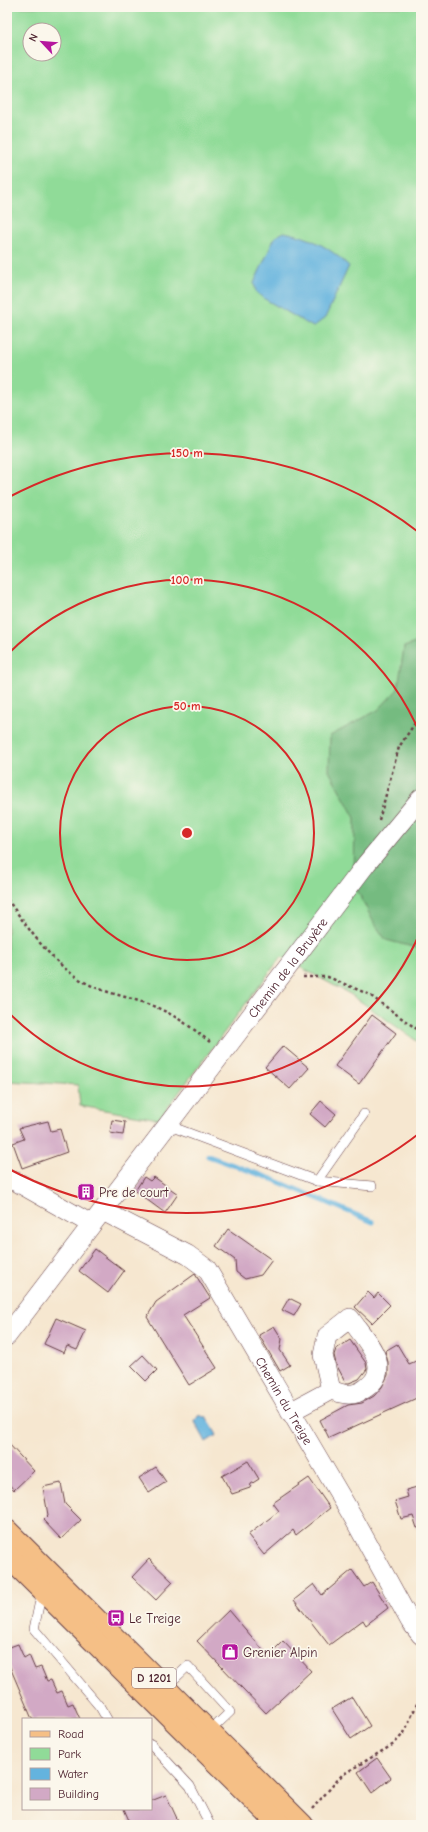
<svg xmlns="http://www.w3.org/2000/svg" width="428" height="1832" viewBox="0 0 428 1832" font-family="'Comic Neue',sans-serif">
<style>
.green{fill:#90db98;stroke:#6d7d62;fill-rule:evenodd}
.forest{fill:#74bb80;stroke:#5f6d56}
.water{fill:#64b3de;stroke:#576984}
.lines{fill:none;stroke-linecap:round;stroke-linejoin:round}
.stream{stroke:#64b3de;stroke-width:5}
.building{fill:#d2a9c5}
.service-casing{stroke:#643d44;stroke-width:10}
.minor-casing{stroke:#643d44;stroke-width:20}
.primary-casing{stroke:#643d44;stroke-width:24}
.path{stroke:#643d44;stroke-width:2.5;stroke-dasharray:3 3;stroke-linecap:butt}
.service{stroke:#fff;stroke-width:9}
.minor{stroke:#fff;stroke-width:19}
.primary{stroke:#f5bf86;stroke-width:22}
.ring{fill:none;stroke:#d62828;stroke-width:2}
.labels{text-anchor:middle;stroke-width:3.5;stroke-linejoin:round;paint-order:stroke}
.shield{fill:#fbf7ec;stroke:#7f6065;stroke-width:1}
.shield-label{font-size:12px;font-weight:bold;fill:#4a1f2b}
.street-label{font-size:13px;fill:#4a1f2b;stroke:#fbf7ec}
.poi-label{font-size:13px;fill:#4a1f2b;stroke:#fbf7ec;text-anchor:start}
.centre{fill:#d62828;stroke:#fbf7ec;stroke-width:2}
.ring-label{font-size:12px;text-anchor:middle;font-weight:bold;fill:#d62828;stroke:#fbf7ec;stroke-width:3.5;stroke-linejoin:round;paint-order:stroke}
</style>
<rect width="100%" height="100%" fill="#fbf7ec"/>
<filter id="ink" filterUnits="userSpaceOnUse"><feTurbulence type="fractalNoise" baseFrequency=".025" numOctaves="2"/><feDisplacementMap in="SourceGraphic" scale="8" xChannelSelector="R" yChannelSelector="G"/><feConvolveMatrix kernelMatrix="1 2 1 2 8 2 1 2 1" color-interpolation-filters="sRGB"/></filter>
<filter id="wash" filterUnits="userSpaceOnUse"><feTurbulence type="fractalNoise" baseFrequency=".012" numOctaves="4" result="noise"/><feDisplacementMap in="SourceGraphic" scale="16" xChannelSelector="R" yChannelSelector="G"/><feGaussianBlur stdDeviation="0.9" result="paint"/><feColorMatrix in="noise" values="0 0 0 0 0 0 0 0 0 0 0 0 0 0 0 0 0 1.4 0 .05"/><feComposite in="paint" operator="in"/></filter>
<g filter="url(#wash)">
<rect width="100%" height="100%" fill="#f6e7d0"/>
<path class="green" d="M7,7H421V1044L350,994L281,957L159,1119L80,1106L78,1085L7,1081ZM30,30H54V54H30Z"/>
<path class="forest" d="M421,641V949L386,940L374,923L354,884L355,818L329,771L330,736L378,710L398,689L404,647Z"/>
<g class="water">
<path d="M284,232C311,237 329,247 349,266L325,318L313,327L263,298L256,292L254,283L275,237Z"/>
<path d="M201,1415L203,1417L206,1416L217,1435L206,1442L195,1422L198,1416Z"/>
</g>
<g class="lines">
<path class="stream" d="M208,1156L272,1179L373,1222"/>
</g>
<g id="blocks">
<g class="building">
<path d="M372,1015L396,1033L359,1084L335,1066Z"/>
<path d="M283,1046L309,1068L290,1089L265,1067Z"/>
<path d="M321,1101L336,1114L325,1127L310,1114Z"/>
<path d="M112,1120L125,1122L123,1135L110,1133Z"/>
<path d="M48,1121L51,1131L60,1129L67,1152L22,1168L13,1143L24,1139L19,1128Z"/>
<path d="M144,1177L150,1181L154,1177L178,1194L165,1213L135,1191Z"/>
<path d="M228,1229L272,1260L261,1275L245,1279L236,1272L235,1260L216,1246Z"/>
<path d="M95,1249L124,1271L108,1293L79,1271Z"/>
<path d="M195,1274L210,1298L183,1315L217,1368L189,1385L147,1317L156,1302Z"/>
<path d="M368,1292L374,1298L378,1293L390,1305L372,1323L355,1307Z"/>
<path d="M289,1298L301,1304L294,1316L282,1310Z"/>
<path d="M56,1318L86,1331L77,1350L67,1346L64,1353L44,1344Z"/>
<path d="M274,1326L282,1339L280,1350L290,1365L280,1371L259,1335Z"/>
<path d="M350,1340L366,1363L367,1369L359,1379L349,1383H346L336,1364L334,1355L336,1349Z"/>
<path d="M397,1344L409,1364L421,1359V1396L329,1438L320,1420L348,1405L362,1403L374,1396L382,1387L388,1375V1362L385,1351Z"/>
<path d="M143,1355L157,1370L146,1381L131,1366Z"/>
<path d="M7,1442L34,1471L14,1490L7,1482Z"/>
<path d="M248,1461L259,1479L251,1484L250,1488L232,1494L222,1476Z"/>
<path d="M156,1467L166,1482L149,1493L139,1478Z"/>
<path d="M309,1478L330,1508L296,1535L293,1530L264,1555L248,1535L279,1511L273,1503Z"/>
<path d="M61,1483L65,1504L81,1520L61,1539L43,1520L48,1515L43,1487Z"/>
<path d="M421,1486V1527L417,1528L413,1516L401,1519L395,1501L408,1497L406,1490Z"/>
<path d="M149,1559L173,1582L156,1600L132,1577Z"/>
<path d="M352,1570L364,1587L372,1582L388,1608L366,1625L363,1620L329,1645L294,1600L314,1584L322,1595Z"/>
<path d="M229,1610L268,1656L283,1641L311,1671L266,1713L197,1641Z"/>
<path d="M18,1644L24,1658L29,1655L35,1669L41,1667L47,1681L51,1680L57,1693L62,1691L68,1705L73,1703L80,1719H32L7,1660V1648Z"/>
<path d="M352,1697L370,1726L351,1739L332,1709Z"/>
<path d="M377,1758L391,1778L372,1793L358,1772Z"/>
<path d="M166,1795L180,1825H131L124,1809H151V1801Z"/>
</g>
</g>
</g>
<g filter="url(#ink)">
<use href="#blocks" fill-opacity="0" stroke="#643d44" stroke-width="1"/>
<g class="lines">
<defs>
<g id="service">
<path d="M167,1125L317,1181L364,1114"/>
<path d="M317,1181L372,1186"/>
<path d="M42,1591L34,1629L100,1707L107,1719"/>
<path d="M165,1688L188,1666L230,1712L209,1732"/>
<path d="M151,1744L190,1786L210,1825"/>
</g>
<g id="minor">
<path d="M7,1179L17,1182L91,1224"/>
<path id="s1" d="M103,1211L188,1255L207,1269L353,1517L410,1621L421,1635"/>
<path id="s2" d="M7,1336L367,863L421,798"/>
<path d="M290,1412L331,1390C344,1395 354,1397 366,1388C395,1367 364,1339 350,1318L327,1336L323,1355L331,1390"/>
</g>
<g id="primary">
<path d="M7,1531L302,1825"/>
<path d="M7,1555L280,1825"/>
</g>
</defs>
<use href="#service" class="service-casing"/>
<use href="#minor" class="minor-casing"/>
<use href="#primary" class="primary-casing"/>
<g class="path">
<path d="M379,820L399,747L421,714"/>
<path d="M7,899C29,929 49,960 81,980C102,993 127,996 150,1005C173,1013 191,1027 210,1042"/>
<path d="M303,977H328L368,994L421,1032"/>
<path d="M312,1809L342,1775L394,1744L404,1733L421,1695"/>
</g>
<use href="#service" class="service"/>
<use href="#minor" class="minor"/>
<use href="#primary" class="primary"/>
</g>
</g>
<g class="ring">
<circle cx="187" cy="833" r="127"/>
<path d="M421 930A253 253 0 0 1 8 1012M8 654A253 253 0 0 1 421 736"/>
<path d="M421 1132A380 380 0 0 1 9 1169M9 497A380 380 0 0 1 421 534"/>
</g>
<defs>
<symbol id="building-square" viewBox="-11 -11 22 22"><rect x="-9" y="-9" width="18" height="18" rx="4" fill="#b5179e" stroke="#fbf7ec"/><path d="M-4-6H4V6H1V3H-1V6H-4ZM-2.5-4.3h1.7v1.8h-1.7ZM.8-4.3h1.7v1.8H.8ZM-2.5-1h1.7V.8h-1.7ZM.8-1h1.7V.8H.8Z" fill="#fff"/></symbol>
<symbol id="bus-square" viewBox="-11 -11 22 22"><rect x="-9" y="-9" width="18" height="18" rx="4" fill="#b5179e" stroke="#fbf7ec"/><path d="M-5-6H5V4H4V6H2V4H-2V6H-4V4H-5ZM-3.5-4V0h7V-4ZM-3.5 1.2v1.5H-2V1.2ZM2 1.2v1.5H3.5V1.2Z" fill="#fff"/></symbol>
<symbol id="shop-square" viewBox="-11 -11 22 22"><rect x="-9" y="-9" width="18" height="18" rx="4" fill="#b5179e" stroke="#fbf7ec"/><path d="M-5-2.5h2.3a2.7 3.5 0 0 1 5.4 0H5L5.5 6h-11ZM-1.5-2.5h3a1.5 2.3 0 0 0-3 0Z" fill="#fff"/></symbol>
</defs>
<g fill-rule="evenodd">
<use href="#building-square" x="76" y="1182" width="20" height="20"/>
<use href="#bus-square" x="106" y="1608" width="20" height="20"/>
<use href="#shop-square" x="220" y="1642" width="20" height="20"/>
</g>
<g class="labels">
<rect class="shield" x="132" y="1668" width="44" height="20" rx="3"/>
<g class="shield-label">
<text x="154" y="1682">D 1201</text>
</g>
<g class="street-label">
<text dy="5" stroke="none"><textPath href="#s2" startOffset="463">Chemin de la Bruyère</textPath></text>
<text dy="5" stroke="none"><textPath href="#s1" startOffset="272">Chemin du Treige</textPath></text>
</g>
<g class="poi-label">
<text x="99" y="1197">Pre de court</text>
<text x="129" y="1623">Le Treige</text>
<text x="243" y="1657">Grenier Alpin</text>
</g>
</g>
<circle cx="187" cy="833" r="6" class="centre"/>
<g class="ring-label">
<text x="187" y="457">150 m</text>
<text x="187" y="584">100 m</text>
<text x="187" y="710">50 m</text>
</g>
<rect width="428" height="1832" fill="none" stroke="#fbf7ec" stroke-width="24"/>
<rect x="22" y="1718" width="130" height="92" fill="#fbf7ec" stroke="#b4a19f"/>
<rect x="30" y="1731" width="20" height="6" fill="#f5bf86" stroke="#b4a19f"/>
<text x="58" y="1738" font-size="12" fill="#4a1f2b">Road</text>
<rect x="30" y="1748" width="20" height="12" fill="#90db98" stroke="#b4a19f"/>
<text x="58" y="1758" font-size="12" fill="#4a1f2b">Park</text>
<rect x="30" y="1768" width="20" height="12" fill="#64b3de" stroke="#b4a19f"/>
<text x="58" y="1778" font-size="12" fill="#4a1f2b">Water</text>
<rect x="30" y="1788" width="20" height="12" fill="#d2a9c5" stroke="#b4a19f"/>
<text x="58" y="1798" font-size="12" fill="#4a1f2b">Building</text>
<g transform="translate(42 42) rotate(296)"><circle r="19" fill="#fbf7ec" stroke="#b4a19f"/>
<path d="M0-3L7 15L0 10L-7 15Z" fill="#b5179e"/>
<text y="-6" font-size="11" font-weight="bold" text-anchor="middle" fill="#4a1f2b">N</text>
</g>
</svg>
